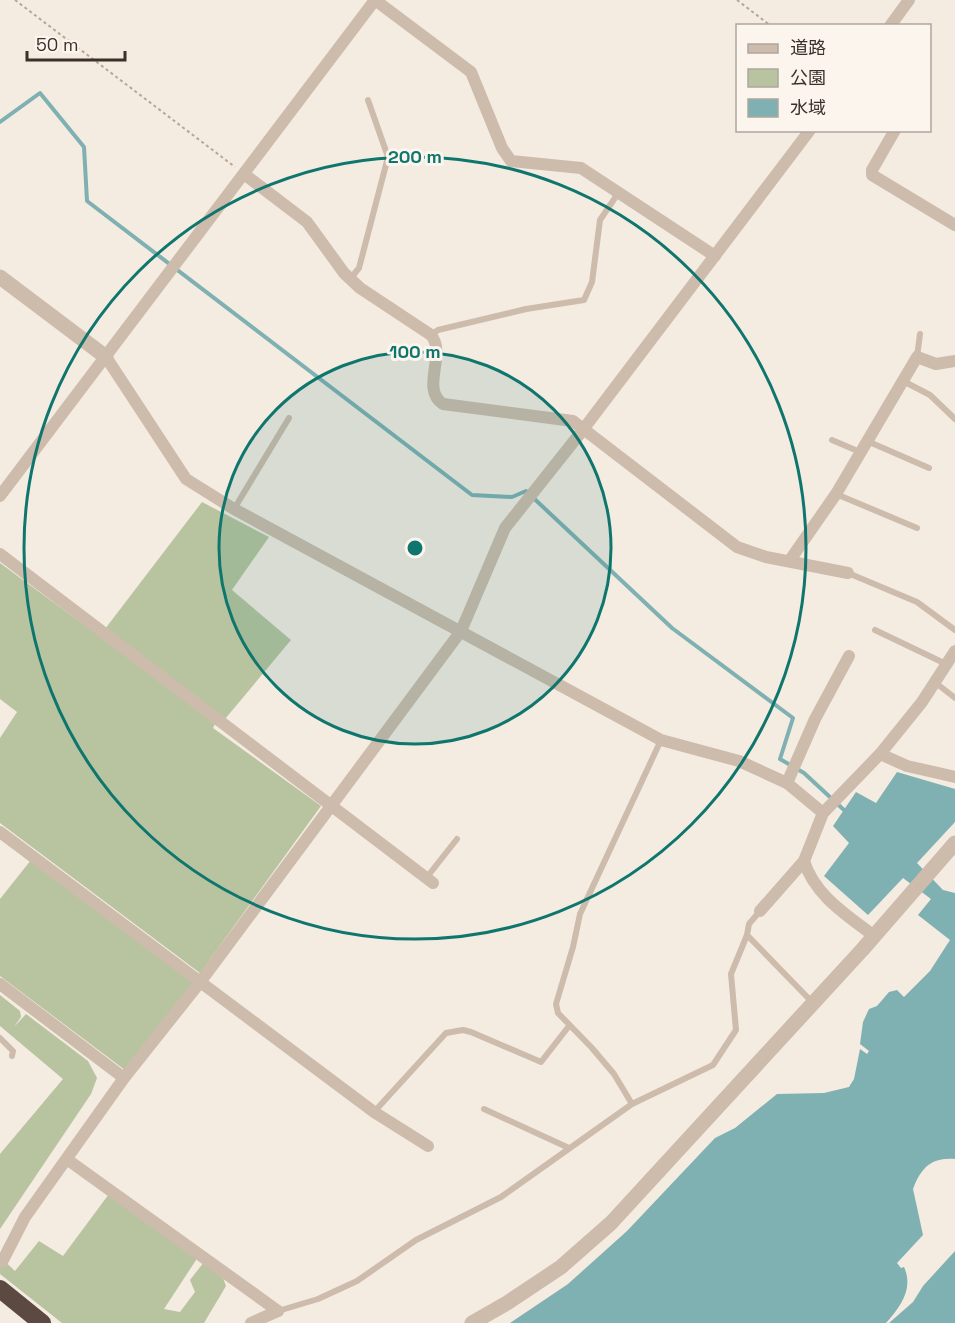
<svg xmlns="http://www.w3.org/2000/svg" width="955" height="1323" viewBox="0 0 955 1323" font-family="'Space Grotesk','Noto Sans JP',sans-serif">
<style>
.green{fill:#b8c4a0}
.water{fill:#7fb0b2}
.lines{fill:none;stroke-linecap:round;stroke-linejoin:round}
.stream{stroke:#7fb0b2;stroke-width:4}
.path{stroke:#b9a596;stroke-width:2;stroke-dasharray:3 3;stroke-linecap:butt}
.service{stroke:#cdbbac;stroke-width:6}
.minor{stroke:#cdbbac;stroke-width:12}
.tertiary{stroke:#cdbbac;stroke-width:15}
.motorway{stroke:#5c4a42;stroke-width:18}
.ring{fill:none;stroke:#0f766e;stroke-width:3}
.centre{fill:#0f766e;stroke:#fbf5ee;stroke-width:3}
.ring-label{font-size:18px;text-anchor:middle;font-weight:bold;fill:#0f766e;stroke:#fbf5ee;stroke-width:6;stroke-linejoin:round;paint-order:stroke}
</style>
<rect width="100%" height="100%" fill="#f4ebe1"/>
<g class="green">
<path d="M202,502L269,537L232,590L291,640L225,719L105,629Z"/>
<path d="M0,563L216,722L213,728L321,806L200,973L0,823V738L17,712L0,699Z"/>
<path d="M31,860L195,982L125,1070L0,976V899Z"/>
<path d="M0,995L20,1011L21,1017L14,1027L26,1014L88,1061L97,1078L91,1094L0,1229V1154L63,1079L0,1026Z"/>
<path d="M109,1194L198,1257L164,1309L180,1312L195,1292L190,1280L204,1262L222,1275L226,1286L204,1323H62L0,1274V1257L15,1271L39,1241L63,1256Z"/>
</g>
<g class="water">
<path d="M897,772L955,789V822L917,863L943,890L955,893V1159C931,1157 921,1168 913,1189L923,1235L897,1263L901,1268L904,1267C914,1289 900,1307 886,1323H510L568,1284L627,1231L715,1138L735,1128L777,1094L824,1093L849,1087L854,1079L860,1049L867,1054L869,1051L860,1044L863,1022L869,1009L877,1006L889,992L897,990L904,997L930,971L950,940L918,915L931,899L903,878L868,915L824,876L849,843L833,826L856,792L876,803Z"/>
<path d="M955,1251V1323H889L913,1302L923,1286Z"/>
</g>
<g class="lines">
<path class="stream" d="M0,122L40,93L84,147L87,201L472,495L512,497L526,491L672,628L793,718L780,759L804,773L844,810"/>
<g class="path">
<path d="M15,0L235,167"/>
<path d="M737,0L771,26"/>
</g>
<g class="service">
<path d="M350,279L359,268L388,157L368,100"/>
<path d="M431,335L438,330L526,309L584,300L592,282L600,220L619,192"/>
<path d="M917,357L920,334"/>
<path d="M903,381L930,395L955,419"/>
<path d="M832,440L860,452"/>
<path d="M867,441L929,468"/>
<path d="M836,494L917,528"/>
<path d="M234,509L289,418"/>
<path d="M848,573L917,602L955,630"/>
<path d="M875,630L946,664"/>
<path d="M936,683L955,698"/>
<path d="M427,877L457,839"/>
<path d="M747,935L813,1003"/>
<path d="M0,1038L13,1051L12,1056"/>
<path d="M632,1104L614,1074L592,1048L558,1013L556,1004L573,947L580,914L661,740"/>
<path d="M484,1109L569,1148"/>
<path d="M374,1112L446,1033L463,1030L471,1032L541,1062L569,1026"/>
<path d="M278,1311L318,1299L357,1281L416,1240L501,1197L632,1104L713,1065L736,1030L731,974L747,935L749,924L760,911"/>
</g>
<g class="minor">
<path d="M375,0L471,72L502,148L511,161L581,168L715,256"/>
<path d="M890,26L909,0"/>
<path d="M895,130L872,170V175L955,225"/>
<path d="M244,174L307,222L344,273L360,288L431,335C447,354 420,389 443,404L573,421L737,547L766,557L848,573"/>
<path d="M106,357L186,479L234,509L661,740L739,761L787,783L823,813"/>
<path d="M0,496L375,0"/>
<path d="M0,554L433,883"/>
<path d="M790,560L836,494L917,357L936,364L955,361"/>
<path d="M880,754L907,766L955,777"/>
<path d="M787,783L815,719L849,656"/>
<path d="M0,832L374,1112L428,1146"/>
<path d="M804,861C815,896 847,915 874,936"/>
<path d="M760,911L804,861L823,813L880,754L922,702L955,651"/>
<path d="M0,984L124,1078"/>
<path d="M68,1160L278,1311"/>
<path d="M2,1262L25,1217L124,1078L201,981L461,631L505,528L582,431L810,130"/>
<path d="M251,1323L278,1311"/>
</g>
<g class="tertiary">
<path d="M0,277L106,357"/>
<path d="M472,1323L507,1303L561,1267L611,1223L862,950L955,843"/>
</g>
<path class="motorway" d="M0,1289L42,1323"/>
</g>
<circle cx="415" cy="548" r="196" fill="#0f766e" fill-opacity=".12"/>
<g class="ring">
<circle cx="415" cy="548" r="196"/>
<circle cx="415" cy="548" r="391"/>
</g>
<circle cx="415" cy="548" r="9" class="centre"/>
<g class="ring-label">
<text x="415" y="163">200 m</text>
<text x="415" y="358">100 m</text>
</g>
<rect x="736" y="24" width="195" height="108" fill="#fbf5ee" stroke="#aea6a0" stroke-width="1.5"/>
<rect x="748" y="44" width="30" height="9" fill="#cdbbac" stroke="#aea6a0" stroke-width="1.5"/>
<text x="790" y="54" font-size="18" fill="#3b302b">道路</text>
<rect x="748" y="69" width="30" height="18" fill="#b8c4a0" stroke="#aea6a0" stroke-width="1.5"/>
<text x="790" y="84" font-size="18" fill="#3b302b">公園</text>
<rect x="748" y="99" width="30" height="18" fill="#7fb0b2" stroke="#aea6a0" stroke-width="1.5"/>
<text x="790" y="114" font-size="18" fill="#3b302b">水域</text>
<path d="M27 51v9h98v-9" fill="none" stroke="#3b302b" stroke-width="3"/>
<text x="36" y="51" font-size="18" fill="#3b302b" stroke="#fbf5ee" stroke-width="4.5" paint-order="stroke">50 m</text>
</svg>
